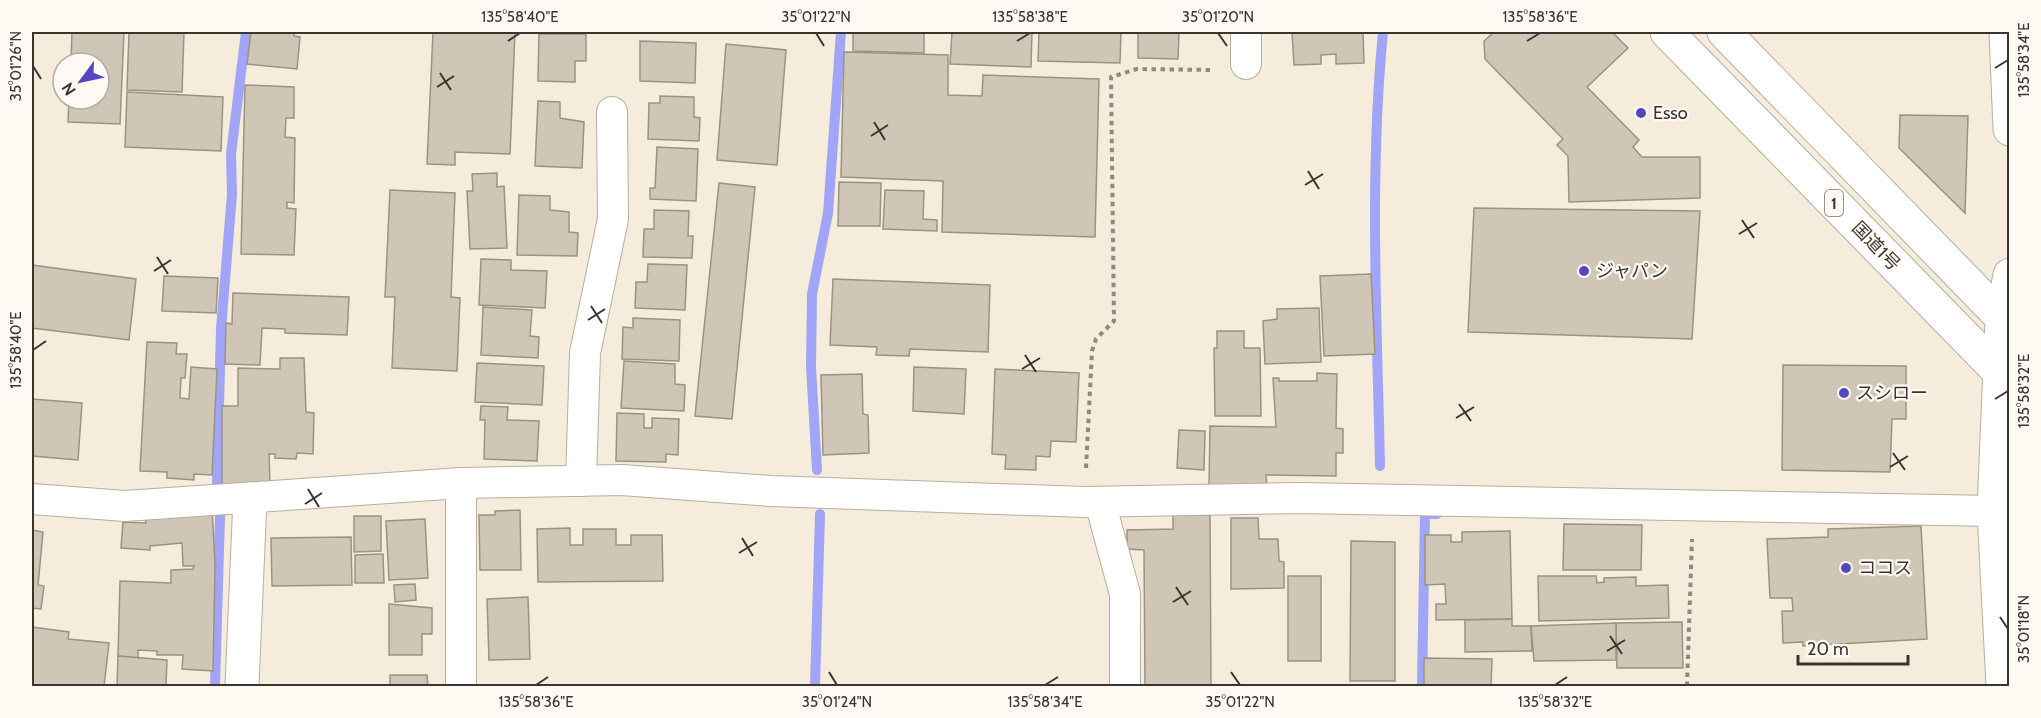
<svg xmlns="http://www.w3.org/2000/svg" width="2041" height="718" viewBox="0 0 2041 718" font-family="Cabin,'Noto Sans JP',sans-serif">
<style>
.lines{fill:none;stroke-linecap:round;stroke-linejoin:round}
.stream{stroke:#a1a4f7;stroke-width:10}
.building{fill:#d0c6b6;stroke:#9c9284;stroke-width:1.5}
.street-casing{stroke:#b7ae9e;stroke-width:32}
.secondary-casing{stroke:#b7ae9e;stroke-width:35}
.primary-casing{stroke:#b7ae9e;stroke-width:35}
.highway-casing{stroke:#b7ae9e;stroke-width:35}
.path{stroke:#90897e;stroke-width:4;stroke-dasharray:4.5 4.5;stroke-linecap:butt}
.street{stroke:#fff;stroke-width:30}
.secondary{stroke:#fff;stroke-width:33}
.primary{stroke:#fff;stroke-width:33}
.highway{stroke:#fff;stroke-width:33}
.ticks{fill:none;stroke:#3a362f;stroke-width:2}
.poi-dot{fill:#5247be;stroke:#fefaf3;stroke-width:2}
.labels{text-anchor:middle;stroke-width:4.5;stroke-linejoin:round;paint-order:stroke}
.shield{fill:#fefaf3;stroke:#75716a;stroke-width:1.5}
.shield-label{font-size:16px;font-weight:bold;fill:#3a362f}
.poi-label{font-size:18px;fill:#3a362f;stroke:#fefaf3;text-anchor:start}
.street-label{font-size:18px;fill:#3a362f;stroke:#fefaf3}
.neatline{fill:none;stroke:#3a362f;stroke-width:2}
.ticks-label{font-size:15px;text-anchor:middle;fill:#3a362f}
</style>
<rect width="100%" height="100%" fill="#f6ecdc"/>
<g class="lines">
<g class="stream">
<path d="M1380,466C1377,321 1369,176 1383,32"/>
<path d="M817,470L811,367L812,294L828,213L841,32"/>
<path d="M217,484L221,329L232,194L231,154L246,32"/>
<path d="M215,686L220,516"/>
<path d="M815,686L820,514"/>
<path d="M1422,686L1425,514H1437"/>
</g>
</g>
<g class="building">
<path d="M72,32H124L120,124L68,122L69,99H99V63H71Z"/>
<path d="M129,32H184L182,92L127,90Z"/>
<path d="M251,32H294V36L300,37L297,69L247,64Z"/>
<path d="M433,32H515L510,154L455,152V165L427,164Z"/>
<path d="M853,32H924V53L853,51Z"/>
<path d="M952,32H1032L1031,67L950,64Z"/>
<path d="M1039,32H1121L1120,63L1038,61Z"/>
<path d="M1138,32H1179L1178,59L1138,58Z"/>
<path d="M1292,32H1363L1364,63L1336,64V54L1321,55V64L1294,65Z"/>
<path d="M1494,32H1612L1628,48L1587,87L1639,140L1633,147L1642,157H1700V198L1569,202L1568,156L1557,145L1563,139L1485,59L1484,41Z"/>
<path d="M539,34H586V61H575V82L538,81Z"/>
<path d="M640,41L696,43L695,83L640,81Z"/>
<path d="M726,44L786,50L777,165L717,160Z"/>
<path d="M844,52L948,55V95L982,96L983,75L1099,79L1095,237L942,232L943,181L841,177Z"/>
<path d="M245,85L294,87V118H286L285,137L295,138L294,203L287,202V208L296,209L294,255L241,254Z"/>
<path d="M127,92L223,97L221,151L125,147Z"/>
<path d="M660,96L694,97V117L700,118L699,141L648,139L649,103H660Z"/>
<path d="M538,101L560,102V118L584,122L582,168L535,166Z"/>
<path d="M1900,115L1968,116L1965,213L1899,148Z"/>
<path d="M657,147L698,149L696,201L650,199V188H655Z"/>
<path d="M497,173V187L504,186L507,248L470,249L467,191H473L472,174Z"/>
<path d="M839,182L881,183L880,226H838Z"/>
<path d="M719,183L755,187L732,419L695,416Z"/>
<path d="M390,190L455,193L451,297L460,298L457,371L392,368L395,297H385Z"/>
<path d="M885,190L924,191L923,219L937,220V231L883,229Z"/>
<path d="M519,195L550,196V210L569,212V232L578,233L577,256L517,255Z"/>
<path d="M1474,208L1700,211L1692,339L1468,332Z"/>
<path d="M654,210L689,211L688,236H693L692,258L643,257L644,229H654Z"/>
<path d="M481,259L511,260V270L547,271L545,308L479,305Z"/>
<path d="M648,264L687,265L685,310L635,308L636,282H647Z"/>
<path d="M32,265L136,279L129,340L32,328Z"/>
<path d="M1371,274L1375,354L1324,356L1320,276Z"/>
<path d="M164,276L218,278L216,313L162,311Z"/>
<path d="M833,279L990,285L988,352L910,349L909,356L876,355L877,347L830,345Z"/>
<path d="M233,293L349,297L347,335L285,333V329L262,328L260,365L225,364L226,323L232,324Z"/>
<path d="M483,307L532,310L530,336L539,337L538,358L481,355Z"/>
<path d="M1319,308L1321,362L1265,364L1263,321L1277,319V309Z"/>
<path d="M633,318L680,320L679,361L622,359L623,327L633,328Z"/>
<path d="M1217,331H1244V348H1260L1261,416H1215L1214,348H1217Z"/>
<path d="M147,342L177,343L176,354H187L185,378H181L180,398L189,399L191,367L217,369L212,475L194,474V480L167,478V472L140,471Z"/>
<path d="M280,358H304L306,412L314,413L313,454L297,453L296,459L275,458V454H269L270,484L222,485V406H238V368L280,369Z"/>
<path d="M624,361L675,364V384L685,385L684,411L621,408Z"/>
<path d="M477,363L544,366L542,405L475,402Z"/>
<path d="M1783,365L1906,366V419H1892L1890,472L1782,470Z"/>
<path d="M914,367L966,369L964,414L913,411Z"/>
<path d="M995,369L1079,373L1076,442L1051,441L1050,457L1036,456V470L1005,469L1006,455L992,454Z"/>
<path d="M1317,373L1337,374L1336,428L1343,429V453H1336V476L1266,475L1267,487L1209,486L1210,426L1276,427L1273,378H1279V381H1317Z"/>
<path d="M862,374L863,414L868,415L869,453L823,455L821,375Z"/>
<path d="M32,399L82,403L78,460L32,456Z"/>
<path d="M481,406L508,407L507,420L539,421L537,461L484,459L485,420H480Z"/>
<path d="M617,413L644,414V428H652V418L679,419L678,455L666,454V462L616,461Z"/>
<path d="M1179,430L1205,431L1204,470L1177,468Z"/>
<path d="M212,508L215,565L213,671L182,669L183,655H157V651L138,650V658L118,656L120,581L171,583V570L193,569L194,566H183L182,543L150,546V550L121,548L123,522L146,523L145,515Z"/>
<path d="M520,510L521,570H480L479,515H495V511Z"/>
<path d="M1173,515H1210L1211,686H1145L1144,550L1127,549V530L1173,529Z"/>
<path d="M354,516H381V551L354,552Z"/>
<path d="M1231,518H1258L1259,539H1278L1279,561L1284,562V588L1231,589Z"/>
<path d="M425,519L428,578L389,580L386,521Z"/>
<path d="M1564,524L1642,525L1641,570H1563Z"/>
<path d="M1921,526L1927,639L1803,646V642L1783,643L1782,611H1793L1792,598H1770L1767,539L1828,537V529Z"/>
<path d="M570,528V545H583V529H616V545H631V535H662L663,581L538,582L537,529Z"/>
<path d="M32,530L43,532L38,585L44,586L41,609L32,608Z"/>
<path d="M1510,531L1512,619L1436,620V604H1446L1445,584L1425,585V535H1451V542H1462V532Z"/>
<path d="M351,537L352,585L272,586L271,538Z"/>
<path d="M1351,541L1395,542V681H1350Z"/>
<path d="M383,554L384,583H355V555Z"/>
<rect x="1288" y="576" width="33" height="85"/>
<path d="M1538,576H1596L1597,583L1604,582V578L1636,577V586L1668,585L1669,618L1539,621Z"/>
<path d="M415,584L416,600L395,602L394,585Z"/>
<path d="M528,597L530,659L489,660L487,599Z"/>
<path d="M389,604L432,608V634H422V655H389Z"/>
<path d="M1512,619V626H1531L1532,651L1465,652V620Z"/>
<path d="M1682,622L1683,668H1617L1616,623Z"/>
<path d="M1616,623V660L1534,661L1531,626Z"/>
<path d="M32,627L69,632L68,639L109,643L104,686H32Z"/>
<path d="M118,656L167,660L166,686H117Z"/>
<path d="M1424,658L1492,659L1491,686H1424Z"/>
<path d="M390,675H427L428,686H390Z"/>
</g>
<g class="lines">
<defs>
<g id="street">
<path d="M1246,64V32"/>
<path d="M581,481L585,353L613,219L612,112"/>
<path d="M461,483V686"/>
<path d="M32,499L125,506L461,483L622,480L771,491L1085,502L1300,498L1994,511"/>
<path d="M1100,502L1125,594V686"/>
</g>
<g id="secondary">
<path d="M2006,32L2010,129"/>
<path d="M2002,319L2010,275"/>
<path d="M242,686L250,499"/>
</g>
<path id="primary" d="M2002,319L1994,511L2003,686"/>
<g id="highway">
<path d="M1667,32L2010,383"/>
<path d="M1724,32L2010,326"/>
</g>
</defs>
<use href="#street" class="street-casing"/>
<use href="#secondary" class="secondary-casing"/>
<use href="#primary" class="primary-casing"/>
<use href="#highway" class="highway-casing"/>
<g class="path">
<path d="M1086,468L1092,351L1096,339L1114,321L1111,77L1137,69L1214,70"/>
<path d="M1687,686L1692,539"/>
</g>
<use href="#street" class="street"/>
<use href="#secondary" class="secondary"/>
<use href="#primary" class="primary"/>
<use href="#highway" class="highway"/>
</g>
<path class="ticks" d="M816,33L824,46M1218,33L1227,46M508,41L520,33M1017,41L1030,33M1527,41L1540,33M33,66L41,79M1995,68L2008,60M440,73L451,90M437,87L454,76M874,122L885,140M871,136L888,125M1308,171L1319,189M1305,185L1323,174M1742,220L1754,238M1739,234L1757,223M157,257L168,274M154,271L171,260M591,306L602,323M588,320L605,309M33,350L46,341M1025,355L1036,372M1022,369L1040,358M1995,399L2008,391M1459,404L1471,421M1456,418L1474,407M1893,453L1905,470M1890,467L1908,456M308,489L319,507M305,504L322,493M742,538L753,556M739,553L757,542M1176,587L1188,605M1173,602L1191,591M2000,617L2008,629M1610,636L1622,654M1607,651L1625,640M829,672L837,685M1231,672L1240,685M536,685L548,677M1045,685L1058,677M1555,685L1567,677"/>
<g class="poi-dot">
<circle cx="1641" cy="113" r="6"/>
<circle cx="1584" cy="271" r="6"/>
<circle cx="1844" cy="393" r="6"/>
<circle cx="1846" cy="568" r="6"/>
</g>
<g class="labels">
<rect class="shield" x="1825" y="190" width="18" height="26" rx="4.5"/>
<g class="shield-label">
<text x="1834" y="209">1</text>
</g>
<g class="poi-label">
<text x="1653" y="119">Esso</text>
<text x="1596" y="277">ジャパン</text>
<text x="1856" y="399">スシロー</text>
<text x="1858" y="574">ココス</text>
</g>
<g class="street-label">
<text transform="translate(1876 246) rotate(46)" y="6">国道1号</text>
</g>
</g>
<rect width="2041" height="718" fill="none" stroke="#fefaf3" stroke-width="66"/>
<g transform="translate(81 81) rotate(237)"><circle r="28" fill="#fefaf3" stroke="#b0aca5" stroke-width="1.5"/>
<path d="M0-4.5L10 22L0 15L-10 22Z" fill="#5247be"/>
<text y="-9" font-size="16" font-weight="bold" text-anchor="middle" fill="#3a362f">N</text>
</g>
<path d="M1798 655v9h110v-9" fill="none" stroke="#3a362f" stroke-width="3"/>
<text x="1807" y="655" font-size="18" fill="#3a362f" stroke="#fefaf3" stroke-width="4.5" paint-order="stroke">20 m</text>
<rect x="33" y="33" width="1975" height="652" class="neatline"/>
<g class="ticks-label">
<text x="520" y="22">135°58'40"E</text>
<text x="816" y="22">35°01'22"N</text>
<text x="1030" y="22">135°58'38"E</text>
<text x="1218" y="22">35°01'20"N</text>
<text x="1540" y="22">135°58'36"E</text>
<text transform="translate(2024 60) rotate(-90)" y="5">135°58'34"E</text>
<text transform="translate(16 66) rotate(-90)" y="5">35°01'26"N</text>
<text transform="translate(16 350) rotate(-90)" y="5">135°58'40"E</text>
<text transform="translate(2024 391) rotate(-90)" y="5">135°58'32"E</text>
<text transform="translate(2024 629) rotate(-90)" y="5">35°01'18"N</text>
<text x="536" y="707">135°58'36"E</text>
<text x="837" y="707">35°01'24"N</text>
<text x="1045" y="707">135°58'34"E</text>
<text x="1240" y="707">35°01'22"N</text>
<text x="1555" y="707">135°58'32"E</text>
</g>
</svg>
